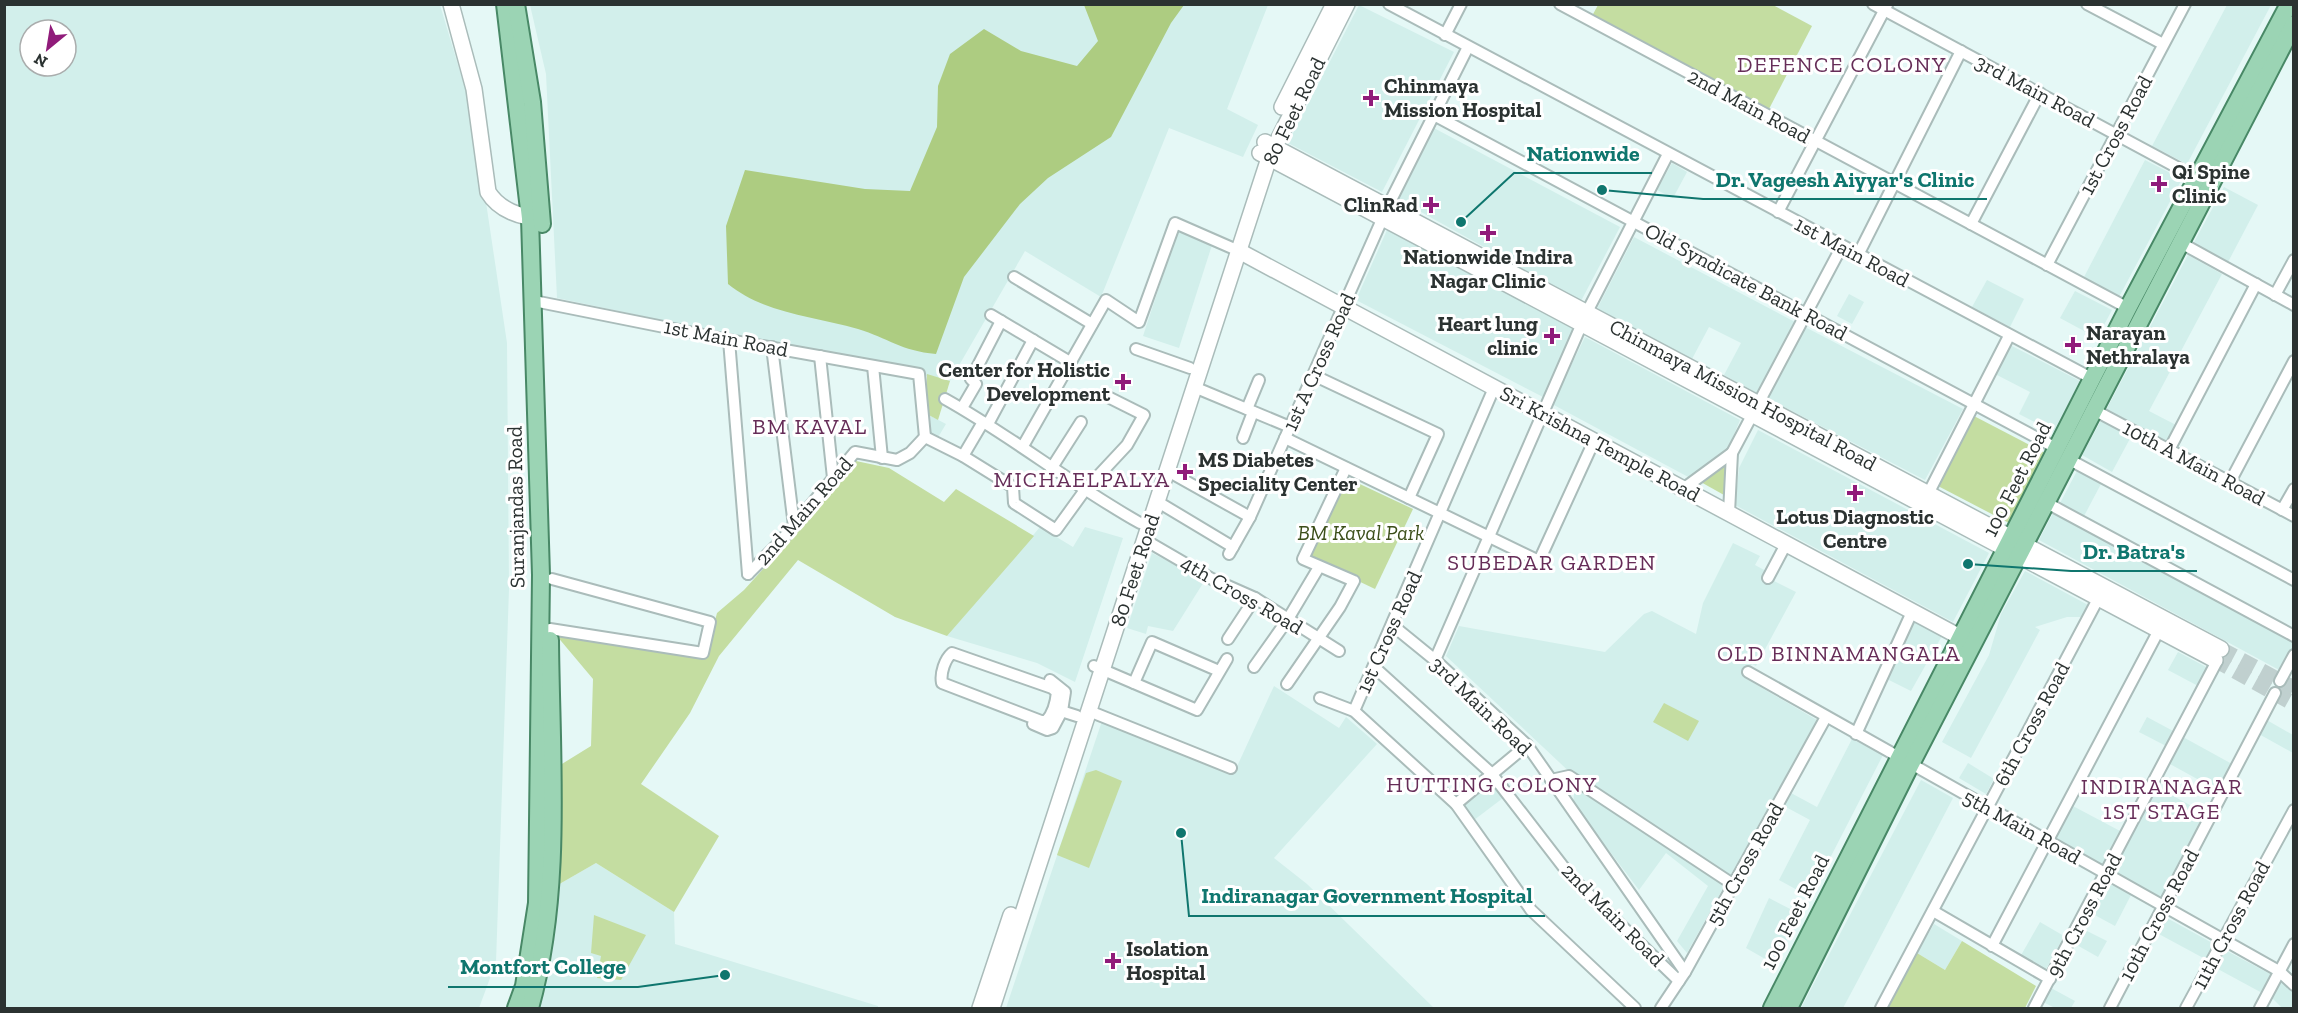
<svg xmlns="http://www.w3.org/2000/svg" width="2298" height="1013" viewBox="0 0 2298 1013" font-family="'Zilla Slab',serif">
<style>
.built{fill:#d2efeb;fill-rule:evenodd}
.green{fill:#c4dda1}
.forest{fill:#adcc81}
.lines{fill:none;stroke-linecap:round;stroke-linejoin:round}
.secondary-tunnel{stroke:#c0d0cf;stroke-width:15;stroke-dasharray:15 8;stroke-linecap:butt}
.street-casing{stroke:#aabcba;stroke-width:14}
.secondary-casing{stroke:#aabcba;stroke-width:18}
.primary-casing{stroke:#488866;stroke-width:20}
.street{stroke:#fff;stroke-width:10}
.secondary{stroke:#fff;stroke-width:15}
.primary{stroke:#9bd4b4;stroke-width:16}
.poi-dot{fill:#901b7a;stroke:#fff;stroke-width:2}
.labels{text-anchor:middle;stroke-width:6;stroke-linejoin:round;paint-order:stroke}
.poi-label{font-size:21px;font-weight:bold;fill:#2b3231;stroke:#fff;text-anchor:start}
.street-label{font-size:21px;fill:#2b3231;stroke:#fff}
.park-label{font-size:21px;font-style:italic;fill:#3b4e19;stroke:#fff}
.neighbourhood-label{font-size:22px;letter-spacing:1.5px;fill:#662d58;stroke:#fff}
.leader{fill:none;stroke:#0f766e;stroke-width:2}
.callout-dot{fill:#0f766e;stroke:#fff;stroke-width:2}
.callout-label{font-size:22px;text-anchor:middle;font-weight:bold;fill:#0f766e;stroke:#fff;stroke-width:6;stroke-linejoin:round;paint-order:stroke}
</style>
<rect width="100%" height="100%" fill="#e5f8f6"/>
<g class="built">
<path d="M5,5H440L473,115L507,343L509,589L496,962L479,1008H5ZM30,30H66V66H30Z"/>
<path d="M530,5H1268L1227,109L1258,125L1243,157L1169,128L1101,297L1025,251L950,381L557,298L546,74Z"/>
<path d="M1359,5L1454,52L1382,192L1288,143Z"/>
<path d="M2227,5H2271L2187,164L2152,146Z"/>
<path d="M1432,127L1620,227L1581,301L1396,198Z"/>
<path d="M2145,160L2182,179L2119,297L2083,279Z"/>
<path d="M1672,163L1687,172L1673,198L1657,190Z"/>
<path d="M2224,187L2258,205L2227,264L2192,246Z"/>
<path d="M1178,230L1212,245L1179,348L1143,336Z"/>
<path d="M1387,230L1575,329L1543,397L1356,300Z"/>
<path d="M1634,237L1795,322L1757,393L1724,375L1741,343L1709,327L1692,359L1597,309Z"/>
<path d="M2188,255L2222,274L2149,411L2176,425L2166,444L2105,412Z"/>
<path d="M1987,280L2024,299L2010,327L1972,307Z"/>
<path d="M2075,291L2112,310L2097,338L2060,318Z"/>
<path d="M1849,294L1864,302L1852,324L1837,316Z"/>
<path d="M1805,327L1963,409L1925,480L1767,398Z"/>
<path d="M1585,337L1740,420L1728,449L1692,479L1552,404Z"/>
<path d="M2010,345L2080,381L2054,432L2019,414L2030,392L1995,374Z"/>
<path d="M925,413L946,424L937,439L927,433Z"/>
<path d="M2103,417L2133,433L2112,472L2082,455Z"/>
<path d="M1758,430L1989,553L1953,622L1735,505L1739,468Z"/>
<path d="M2078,469L2102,482L2083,518L2059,505Z"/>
<path d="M2054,511L2293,640V647L2281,671L2039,540Z"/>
<path d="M1040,527L1073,547L1085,527L1123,538L1075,682L1037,663L947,636Z"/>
<path d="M1733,543L1760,556L1755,565L1766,571L1768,578L1796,592L1756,666L1752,664L1745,678L1817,720L1687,953L1677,941L1708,886L1666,853L1639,890L1573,803L1576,778L1446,656L1459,626L1605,652L1644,614L1652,611L1696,634L1703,603Z"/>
<path d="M1152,553L1205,580L1173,631L1148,626L1146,634L1127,628Z"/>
<path d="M2025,571L2088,605L2082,617H2067L2035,627L2040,630L1971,758L1942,742L1989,655L2001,614Z"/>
<path d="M1914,618L1943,634L1911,691L1887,679Z"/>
<path d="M2178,652L2210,669L2200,687L2168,670Z"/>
<path d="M1274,686L1339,728L1346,717L1377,744L1274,858L1307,884L1434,1008H1006L1103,718L1234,773Z"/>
<path d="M2147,717L2175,732L2168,747L2139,732Z"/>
<path d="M2265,719L2293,735V753L2257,733Z"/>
<path d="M2183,737L2232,764L2219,791L2170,764Z"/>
<path d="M1852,739L1883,755L1810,897L1779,880L1810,820L1784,806L1791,793L1817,807Z"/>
<path d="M1968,763L1994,779L1986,794L1959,778Z"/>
<path d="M1921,780L1953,798L1858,980L1843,1008H1801Z"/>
<path d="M1490,781L1503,798L1474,820L1464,805Z"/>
<path d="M2157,787L2206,814L2161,899L2113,871Z"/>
<path d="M2071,805L2122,832L2104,867L2052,840Z"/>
<path d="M596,863L674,912L675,944L878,1006V1008H536L556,886Z"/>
<path d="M2108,883L2131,895L2115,926L2091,913Z"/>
<path d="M1769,898L1800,914L1774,964L1746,948Z"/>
<path d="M2165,917L2216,945L2207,960L2157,933Z"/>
<path d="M2040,922L2064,936L2045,971L2020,957Z"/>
<path d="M1934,924L1962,941L1945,970L1917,953Z"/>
<path d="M2083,929L2107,941L2098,957L2075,944Z"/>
<path d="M2225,950L2274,976L2264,994L2216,968Z"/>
<path d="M2281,980L2293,992V1008H2282L2271,997Z"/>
<path d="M2051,988L2075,1001L2071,1008H2055L2043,1002Z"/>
</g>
<g class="green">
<path d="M1771,4L1812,26L1769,109L1592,16L1598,5Z"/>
<path d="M927,374L950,381L938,420L925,413Z"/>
<path d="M1974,416L2045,453L2009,523L1938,486Z"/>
<path d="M856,461L889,468L944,502L956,489L1034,536L947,636L895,617L798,560L719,656L690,713L641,784L719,836L674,912L596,863L556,886L557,767L591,746L593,679L556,635L705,659L717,613L744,590L793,536Z"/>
<path d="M1729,462L1724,495L1699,481Z"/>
<path d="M1347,478L1413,509L1375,589L1310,558Z"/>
<path d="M1664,703L1699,721L1688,741L1653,722Z"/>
<path d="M1096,770L1122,781L1089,868L1057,855L1086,773Z"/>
<path d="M594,915L646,935L621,980L597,978L601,956L591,953Z"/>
<path d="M1962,941L2036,986L2025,1008H1886L1917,953L1945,970Z"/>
</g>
<path class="forest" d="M1084,5H1184L1171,23L1111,137L1048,178L1020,204L964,277L936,354C901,351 888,338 858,329C814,316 765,314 728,284L726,226L745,170L865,189L910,191L937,127L938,86L950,54L984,29L1021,51L1077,66L1098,41Z"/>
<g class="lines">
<g class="secondary-tunnel">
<path d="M2221,649L2294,688"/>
<path d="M2215,660L2294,704"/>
</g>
<defs>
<g id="street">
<path d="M1389,4L2093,379"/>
<path d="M1560,4L2128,308"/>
<path d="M1873,4L2197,178"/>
<path d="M2087,4L2163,44"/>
<path d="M1445,35L1461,4"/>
<path d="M1434,115L2058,449"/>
<path d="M1778,212L1887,5"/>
<path d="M1971,224L2040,93"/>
<path d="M2179,242L2294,305"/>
<path d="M1858,255L1961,51"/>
<path d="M2047,265L2185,4"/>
<path d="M1014,277L1092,324"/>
<path d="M2275,295L2294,260"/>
<path d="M534,301L729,340L919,374L925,437"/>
<path d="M991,315L1070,362"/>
<path d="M729,340L748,574"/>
<path d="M772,347L794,526"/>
<path d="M1136,349L1190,368"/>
<path d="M820,356L833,478"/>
<path d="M873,366L882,458"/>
<path d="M1313,375L1438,434L1409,498"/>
<path d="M1194,387L1290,427"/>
<path d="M945,399C1013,437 1072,485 1140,523"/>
<path d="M962,408L976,384L971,379L1001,321"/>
<path d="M1247,409L1259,380"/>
<path d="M2094,410L2294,516"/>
<path d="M988,424L1033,340"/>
<path d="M925,437L963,456L1013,487L1014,503L1056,530L1085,490L1127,445L1144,415L1106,396"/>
<path d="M1243,438L1253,412"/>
<path d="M1285,438L1539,561L1594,441"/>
<path d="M1023,446L1106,300L1139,322L1175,223L1239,251"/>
<path d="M2169,450L2256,284"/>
<path d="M963,456L983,422"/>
<path d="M2068,459L2294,580"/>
<path d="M1051,469L1081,422"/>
<path d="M1173,474L1250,517"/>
<path d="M2230,482L2294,361"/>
<path d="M1683,489L1732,453"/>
<path d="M1928,494L2009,336"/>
<path d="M1158,502L1233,547"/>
<path d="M2047,503L2294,636"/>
<path d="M2282,510L2294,489"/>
<path d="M1729,513L1732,453L1842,246"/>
<path d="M1145,540L1212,579L1255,598L1339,651"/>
<path d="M1229,554L1250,517L1388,206L1468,47"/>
<path d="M748,574L780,542L855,452L897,460L910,453L925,437"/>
<path d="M1768,578L1786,544"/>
<path d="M1392,625L1435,660L1527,745L1685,972"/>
<path d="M550,629L703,653L710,622L552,579"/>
<path d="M1228,639L1255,598"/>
<path d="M952,653L1052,688L1057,692C1056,702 1053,714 1046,721H1041L942,683C940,673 945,659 952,653Z"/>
<path d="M1435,660L1587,312L1668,154"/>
<path d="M1094,666L1197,710L1227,659"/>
<path d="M1254,667L1288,619L1319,567"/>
<path d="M1374,667L1491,773L1572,878L1679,981"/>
<path d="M1748,672L2279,971L2294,985"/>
<path d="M2280,681L2294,655"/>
<path d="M1134,683L1152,642L1219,671"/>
<path d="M1287,684L1340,607L1354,581L1303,559L1346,468"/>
<path d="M1320,698L1354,711L1456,804L1531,910L1635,1008"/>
<path d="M1055,709L1077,716"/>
<path d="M1089,711L1231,768"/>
<path d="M1354,711L1494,388"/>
<path d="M1033,724L1047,730L1053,728L1062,711L1065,692L1050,680"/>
<path d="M1856,734L1912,612"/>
<path d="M1551,780L1569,776L1734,885"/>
<path d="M1456,804L1527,745"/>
<path d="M1933,911L2050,979"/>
<path d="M1992,946L2159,630"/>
<path d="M1661,1008L1685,972L1826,717"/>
<path d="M1881,1008L2098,599"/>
<path d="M2034,1008L2217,661"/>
<path d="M2110,1008L2275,693"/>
<path d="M2186,1008L2294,810"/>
<path d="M2260,1008L2294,944"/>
</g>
<g id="secondary">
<path d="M451,4L474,89L488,192C499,210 521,218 541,218"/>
<path d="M1282,107L1334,4"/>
<path d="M1265,142L2221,649"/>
<path d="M1260,153L2215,660"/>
<path d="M1239,251L1960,637"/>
<path d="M980,1008L1011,915"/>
<path d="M992,1008L1269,158L1347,4"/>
</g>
<g id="primary">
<path d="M505,4L530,218L541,575L537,903L524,986L516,1008"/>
<path d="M516,4L532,102L542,224"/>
<path d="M530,1008C563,890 551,761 550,640"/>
<path d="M1772,1008L2128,308L2289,4"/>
<path d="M1789,1008L1911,764L2294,24"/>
</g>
</defs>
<use href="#street" class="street-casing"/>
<use href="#secondary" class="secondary-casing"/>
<use href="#primary" class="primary-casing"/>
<use href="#street" class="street"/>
<use href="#secondary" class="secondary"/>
<use href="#primary" class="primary"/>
</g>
<g class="poi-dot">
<path d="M1368 89h6v6h6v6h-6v6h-6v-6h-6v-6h6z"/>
<path d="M2156 175h6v6h6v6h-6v6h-6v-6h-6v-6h6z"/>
<path d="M1428 196h6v6h6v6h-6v6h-6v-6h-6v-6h6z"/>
<path d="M1485 224h6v6h6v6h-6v6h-6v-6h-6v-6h6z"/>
<path d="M1549 327h6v6h6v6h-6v6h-6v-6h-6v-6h6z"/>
<path d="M2070 336h6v6h6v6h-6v6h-6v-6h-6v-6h6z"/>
<path d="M1120 373h6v6h6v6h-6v6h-6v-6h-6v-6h6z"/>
<path d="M1182 463h6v6h6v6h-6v6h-6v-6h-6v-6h6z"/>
<path d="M1852 484h6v6h6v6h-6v6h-6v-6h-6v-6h6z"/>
<path d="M1110 952h6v6h6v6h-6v6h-6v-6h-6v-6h6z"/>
</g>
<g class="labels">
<g class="poi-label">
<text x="1384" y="93">Chinmaya<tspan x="1384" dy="24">Mission Hospital</tspan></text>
<text x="2172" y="179">Qi Spine<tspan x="2172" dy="24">Clinic</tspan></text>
<text x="1418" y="212" text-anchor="end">ClinRad</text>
<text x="1488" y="264" text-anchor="middle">Nationwide Indira<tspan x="1488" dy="24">Nagar Clinic</tspan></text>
<text x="1538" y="331" text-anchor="end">Heart lung<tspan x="1538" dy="24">clinic</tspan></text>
<text x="2086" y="340">Narayan<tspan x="2086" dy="24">Nethralaya</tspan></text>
<text x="1110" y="377" text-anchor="end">Center for Holistic<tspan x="1110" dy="24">Development</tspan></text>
<text x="1198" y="467">MS Diabetes<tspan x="1198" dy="24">Speciality Center</tspan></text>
<text x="1855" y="524" text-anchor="middle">Lotus Diagnostic<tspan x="1855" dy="24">Centre</tspan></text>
<text x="1126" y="956">Isolation<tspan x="1126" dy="24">Hospital</tspan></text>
</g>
<g class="street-label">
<text transform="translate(2035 91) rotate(28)" y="7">3rd Main Road</text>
<text transform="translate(1749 106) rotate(28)" y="7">2nd Main Road</text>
<text transform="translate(1294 111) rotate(-64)" y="7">80 Feet Road</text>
<text transform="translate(2116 135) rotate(-62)" y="7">1st Cross Road</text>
<text transform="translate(1852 252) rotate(28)" y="7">1st Main Road</text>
<text transform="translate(1746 282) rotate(28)" y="7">Old Syndicate Bank Road</text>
<text transform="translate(726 338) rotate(11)" y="7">1st Main Road</text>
<text transform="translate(1319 362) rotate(-66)" y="7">1st A Cross Road</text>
<text transform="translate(1743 395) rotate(28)" y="7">Chinmaya Mission Hospital Road</text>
<text transform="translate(1600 444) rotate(28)" y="7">Sri Krishna Temple Road</text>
<text transform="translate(2194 463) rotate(28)" y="7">10th A Main Road</text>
<text transform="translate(2017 479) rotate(-63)" y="7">100 Feet Road</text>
<text transform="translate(516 507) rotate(-91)" y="7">Suranjandas Road</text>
<text transform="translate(804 511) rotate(-49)" y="7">2nd Main Road</text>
<text transform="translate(1135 570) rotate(-72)" y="7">80 Feet Road</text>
<text transform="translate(1242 595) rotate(30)" y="7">4th Cross Road</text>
<text transform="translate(1389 632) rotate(-66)" y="7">1st Cross Road</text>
<text transform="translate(1481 706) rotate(44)" y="7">3rd Main Road</text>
<text transform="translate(2032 724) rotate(-62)" y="7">6th Cross Road</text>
<text transform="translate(2022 827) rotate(29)" y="7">5th Main Road</text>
<text transform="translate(1745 864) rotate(-61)" y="7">5th Cross Road</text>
<text transform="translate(1795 912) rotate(-63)" y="7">100 Feet Road</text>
<text transform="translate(1613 915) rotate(45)" y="7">2nd Main Road</text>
<text transform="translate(2084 915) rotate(-62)" y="7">9th Cross Road</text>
<text transform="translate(2159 915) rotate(-62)" y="7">10th Cross Road</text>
<text transform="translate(2231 925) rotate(-62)" y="7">11th Cross Road</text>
</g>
<g class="park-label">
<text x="1361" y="540">BM Kaval Park</text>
</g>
<g class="neighbourhood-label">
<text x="1842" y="72">DEFENCE COLONY</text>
<text x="810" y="434">BM KAVAL</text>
<text x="1082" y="487">MICHAELPALYA</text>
<text x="1552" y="570">SUBEDAR GARDEN</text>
<text x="1839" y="661">OLD BINNAMANGALA</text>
<text x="1492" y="792">HUTTING COLONY</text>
<text x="2162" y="794">INDIRANAGAR<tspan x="2162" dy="25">1ST STAGE</tspan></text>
</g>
</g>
<path class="leader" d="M1461 222L1514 173H1652M1602 190L1703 199H1987M1968 564L2071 571H2197M1181 833L1189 916H1545M725 975L638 987H448"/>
<g class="callout-dot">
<circle cx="1461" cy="222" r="6"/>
<circle cx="1602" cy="190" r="6"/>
<circle cx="1968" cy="564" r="6"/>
<circle cx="1181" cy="833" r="6"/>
<circle cx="725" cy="975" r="6"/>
</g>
<g class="callout-label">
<text x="1583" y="161">Nationwide</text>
<text x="1845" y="187">Dr. Vageesh Aiyyar's Clinic</text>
<text x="2134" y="559">Dr. Batra's</text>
<text x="1367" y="903">Indiranagar Government Hospital</text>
<text x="543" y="974">Montfort College</text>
</g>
<rect width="2298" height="1013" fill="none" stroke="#2b3231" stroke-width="12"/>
<g transform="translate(48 48) rotate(210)"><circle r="28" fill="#ffffff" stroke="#aaadad" stroke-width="1.5"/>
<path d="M0-4.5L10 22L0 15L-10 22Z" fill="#901b7a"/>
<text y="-9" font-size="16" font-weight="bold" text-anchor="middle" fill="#2b3231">N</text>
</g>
</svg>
